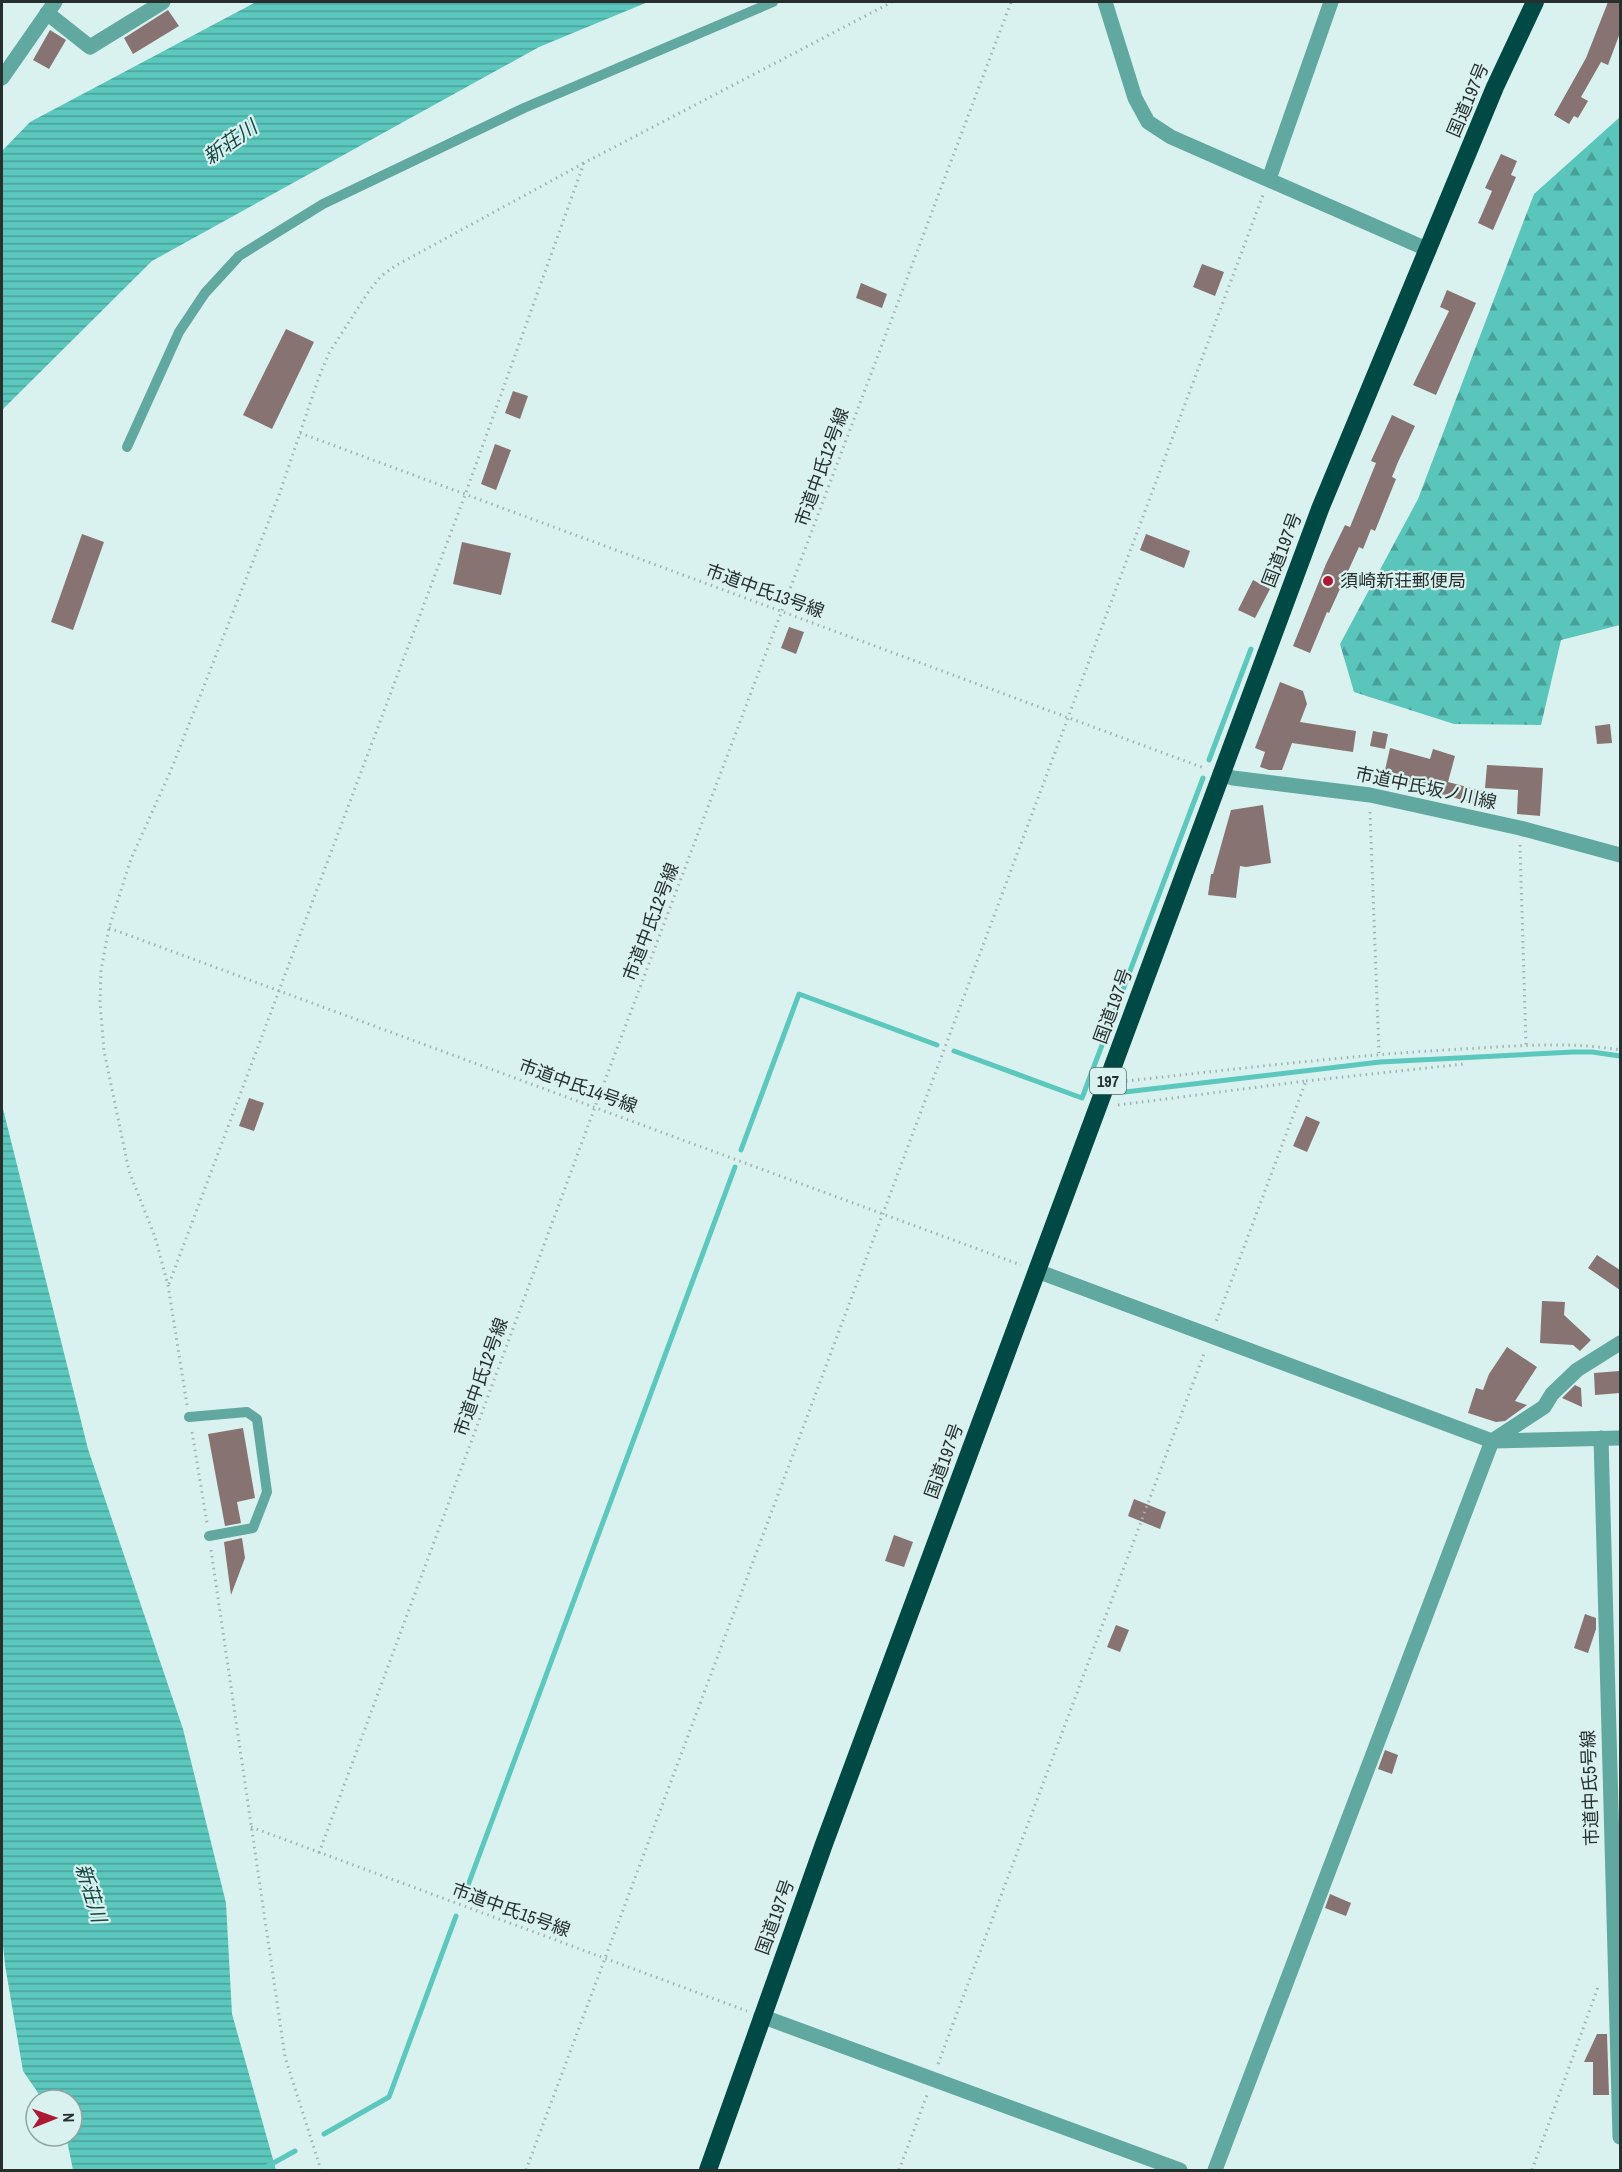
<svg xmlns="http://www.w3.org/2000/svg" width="1622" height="2172" viewBox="0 0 1622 2172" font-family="'Archivo Narrow','Noto Sans JP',sans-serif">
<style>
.forest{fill:url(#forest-firs)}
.water{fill:url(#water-rules)}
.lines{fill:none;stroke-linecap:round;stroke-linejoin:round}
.stream{stroke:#5bc7bd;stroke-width:5}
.building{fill:#877372}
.path{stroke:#a0b3b1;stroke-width:3;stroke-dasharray:1.5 4.5;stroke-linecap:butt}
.lane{stroke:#61a8a1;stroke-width:10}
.street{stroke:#61a8a1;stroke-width:15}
.highway{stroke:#004945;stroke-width:18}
.poi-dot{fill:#ad1932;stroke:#daf2ef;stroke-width:2}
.labels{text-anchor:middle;stroke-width:4.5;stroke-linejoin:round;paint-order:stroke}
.shield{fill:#daf2ef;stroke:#5c6a68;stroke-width:1.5}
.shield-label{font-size:16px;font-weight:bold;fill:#262f2e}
.street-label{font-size:18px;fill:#262f2e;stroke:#daf2ef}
.poi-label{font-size:18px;fill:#262f2e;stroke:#daf2ef;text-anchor:start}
.water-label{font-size:20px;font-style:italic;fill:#164743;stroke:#daf2ef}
</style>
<defs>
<pattern id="forest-firs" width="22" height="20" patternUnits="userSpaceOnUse" patternTransform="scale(1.5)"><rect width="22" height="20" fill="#59c5bb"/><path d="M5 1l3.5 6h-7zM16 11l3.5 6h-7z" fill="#49a098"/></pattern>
<pattern id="water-rules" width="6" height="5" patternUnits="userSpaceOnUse" patternTransform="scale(1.5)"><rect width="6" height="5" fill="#5bc7bd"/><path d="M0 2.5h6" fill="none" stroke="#4ba29a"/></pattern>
</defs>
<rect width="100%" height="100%" fill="#daf2ef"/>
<path class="forest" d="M1620,117V625L1561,640L1541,725L1454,724L1354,692L1340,644L1418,499L1534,194Z"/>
<g class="water">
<path d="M256,2H648L539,47L152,261L2,410V151L30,122Z"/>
<path d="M2,1105L88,1449L183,1729L226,1903L232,2014L276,2170H73L66,2136H72V2100H43L23,2071L5,1965L2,1935Z"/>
</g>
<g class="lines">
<g class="stream">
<path d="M1209,760L1251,649"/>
<path d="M954,1051L1082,1098L1203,778"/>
<path d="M1125,1092L1380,1062L1573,1052H1592L1620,1056"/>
<path d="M741,1150L799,994L937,1045"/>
<path d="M464,1896L735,1167"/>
<path d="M324,2134L389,2097L456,1916"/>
<path d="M261,2170L295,2151"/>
</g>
</g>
<g class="building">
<path d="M1608,2H1620V33L1608,65L1601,62L1581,97L1588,101L1578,118L1574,116L1569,124L1554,115L1586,58Z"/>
<path d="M168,10L179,26L133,54L124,38Z"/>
<path d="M50,30L66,40L49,69L33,60Z"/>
<path d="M1501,154L1517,161L1511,175L1516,177L1493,230L1478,223L1492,191L1485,188Z"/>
<path d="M1202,264L1224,272L1215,296L1193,287Z"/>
<path d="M861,283L887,294L882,308L856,298Z"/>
<path d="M1447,290L1476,303L1436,395L1413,385L1449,311L1440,307Z"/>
<path d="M286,329L314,342L272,429L243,415Z"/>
<path d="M513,391L528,396L520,419L505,413Z"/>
<path d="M1392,415L1415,426L1398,462L1392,477L1396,479L1375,531L1371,529L1363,549L1359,547L1329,613L1327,612L1310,653L1293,646L1326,564L1345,525L1350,527L1376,463L1371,461Z"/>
<path d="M495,444L511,450L496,490L481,484Z"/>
<path d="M82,534L104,542L73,630L51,622Z"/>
<path d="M1146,534L1190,551L1184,568L1140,550Z"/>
<path d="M462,542L511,553L501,595L453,584Z"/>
<path d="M1253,580L1270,589L1255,618L1238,610Z"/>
<path d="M789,627L804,632L796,654L781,648Z"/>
<path d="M1280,682L1303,691L1307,704L1300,722L1356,731L1353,752L1292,743L1282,770H1269L1260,767L1265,752L1255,748Z"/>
<path d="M1610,724L1612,743L1597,744L1595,726Z"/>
<path d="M1373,731L1388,734L1385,749L1370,746Z"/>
<path d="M1390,748L1430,759L1433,749L1455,756L1448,782L1490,793L1486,807L1404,783L1403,785L1383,779Z"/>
<path d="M1487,765L1543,768L1540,816L1517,814L1518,790L1485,788Z"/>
<path d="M1263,805L1271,863L1246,867L1240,866L1236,898L1208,895L1211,874H1213L1231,810Z"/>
<path d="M249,1098L264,1103L254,1131L239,1126Z"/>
<path d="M1306,1116L1320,1122L1307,1152L1293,1146Z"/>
<path d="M1597,1255L1620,1270V1290L1588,1268Z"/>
<path d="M1542,1301L1565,1302L1564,1315L1591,1340L1580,1351L1573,1345L1540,1343Z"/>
<path d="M1507,1347L1537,1367L1515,1401L1527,1405L1505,1421L1496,1422L1468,1413L1476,1388L1483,1390L1489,1374Z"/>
<path d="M1619,1371L1620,1393L1595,1395L1594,1373Z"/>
<path d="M1575,1385L1581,1388L1582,1407L1562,1398Z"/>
<path d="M243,1428L255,1498L237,1502L241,1523L225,1526L208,1434Z"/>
<path d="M1134,1499L1166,1512L1160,1529L1128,1516Z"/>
<path d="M894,1535L913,1542L904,1567L885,1561Z"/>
<path d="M242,1538L245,1558L231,1595L224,1542Z"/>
<path d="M1585,1614L1596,1618V1629L1588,1653L1574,1648Z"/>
<path d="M1116,1625L1129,1630L1120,1652L1107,1647Z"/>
<path d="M1385,1750L1398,1755L1392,1774L1378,1769Z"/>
<path d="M1330,1894L1351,1903L1346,1916L1325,1908Z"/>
<path d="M1597,2034H1607L1609,2095H1593V2062H1584Z"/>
</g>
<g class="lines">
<g class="path">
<path d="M300,433L1204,768"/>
<path d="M1370,812L1379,1053"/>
<path d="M1520,845L1526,1045"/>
<path d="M109,928L1021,1265"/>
<path d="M1126,1081C1238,1069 1350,1055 1462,1049C1514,1046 1569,1041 1620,1050"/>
<path d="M1306,1081L1464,1064"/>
<path d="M1118,1105L1306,1081L1216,1322"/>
<path d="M169,1284L465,495L584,163L892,2"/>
<path d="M187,1405L168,1285L155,1237L129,1171L104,1051L100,1003L101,970L109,928L131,859L171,770L279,495L319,377L329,353L369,291L381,276L395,266L584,163"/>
<path d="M192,1432L207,1523"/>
<path d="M211,1550L285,2057L321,2170"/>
<path d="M251,1827L747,2011"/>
<path d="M319,1853L595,1107L1011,2"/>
<path d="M938,2064L1205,1351"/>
<path d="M526,2170L1263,195"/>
<path d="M899,2170L927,2095"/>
<path d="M1532,2170L1598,1987"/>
</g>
<g class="lane">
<path d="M127,447L179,332L205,293L239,256L323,204L524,108L773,2"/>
<path d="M189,1417L247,1412L257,1419L267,1492L253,1528L209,1536"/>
</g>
<g class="street">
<path d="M1105,2L1135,98L1148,122L1171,137L1429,250"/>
<path d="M47,13L90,47L163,2"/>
<path d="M2,78L55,2"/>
<path d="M1269,179L1331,2"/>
<path d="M1220,774L1233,778L1370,795L1520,828L1620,855"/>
<path d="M1037,1271L1492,1441L1620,1438"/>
<path d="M1601,1438L1620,2137"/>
<path d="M761,2016L1180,2170"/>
<path d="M1215,2170L1492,1441L1544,1407L1552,1394L1577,1370L1620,1343"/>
</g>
<path class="highway" d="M708,2170L824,1844L1320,509L1495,87L1535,2"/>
</g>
<circle class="poi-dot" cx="1328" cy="581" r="6"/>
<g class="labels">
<rect class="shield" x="1090" y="1068" width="36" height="26" rx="4.5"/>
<g class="shield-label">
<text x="1108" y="1087">197</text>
</g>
<g class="street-label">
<text transform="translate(1468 100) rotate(-67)" y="6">国道197号</text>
<text transform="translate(822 467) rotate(-70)" y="6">市道中氏12号線</text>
<text transform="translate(1282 550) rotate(-69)" y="6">国道197号</text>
<text transform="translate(765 591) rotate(20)" y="6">市道中氏13号線</text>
<text transform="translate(1426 788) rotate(12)" y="6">市道中氏坂ノ川線</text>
<text transform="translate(651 922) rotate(-69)" y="6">市道中氏12号線</text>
<text transform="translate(1113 1006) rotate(-70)" y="6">国道197号</text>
<text transform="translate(578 1086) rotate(20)" y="6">市道中氏14号線</text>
<text transform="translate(481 1377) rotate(-70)" y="6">市道中氏12号線</text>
<text transform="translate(944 1461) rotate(-70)" y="6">国道197号</text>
<text transform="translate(1590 1788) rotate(-92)" y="6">市道中氏5号線</text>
<text transform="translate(511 1910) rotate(20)" y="6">市道中氏15号線</text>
<text transform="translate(775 1917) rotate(-70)" y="6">国道197号</text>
</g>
<g class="poi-label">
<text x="1340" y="587">須崎新荘郵便局</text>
</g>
<g class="water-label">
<text transform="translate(230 142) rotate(-35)" y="7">新荘川</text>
<text transform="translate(91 1893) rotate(73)" y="7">新荘川</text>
</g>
</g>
<rect width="1622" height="2172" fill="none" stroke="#262f2e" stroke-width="6"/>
<g transform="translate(54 2118) rotate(89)"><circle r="28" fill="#daf2ef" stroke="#92a4a2" stroke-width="1.5"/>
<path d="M0-4.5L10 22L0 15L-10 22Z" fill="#ad1932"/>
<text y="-9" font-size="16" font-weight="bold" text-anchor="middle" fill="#262f2e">N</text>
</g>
</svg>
